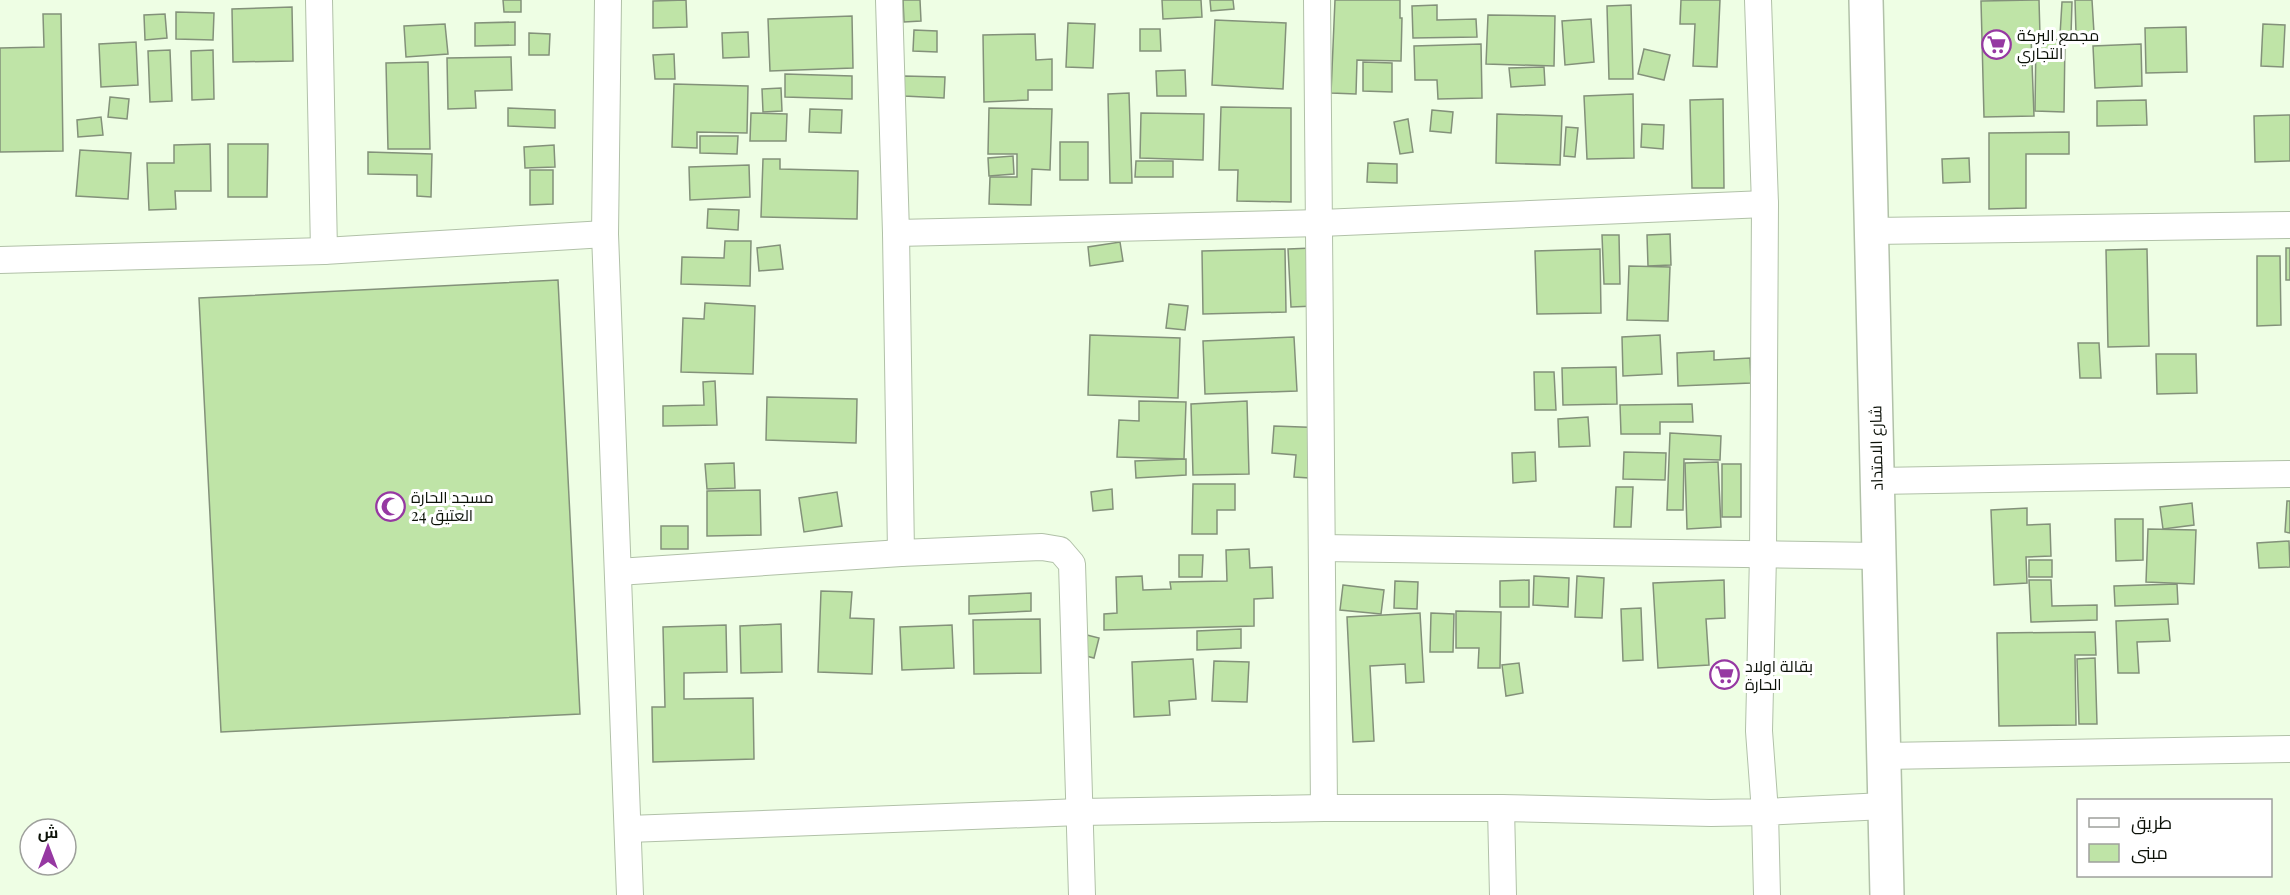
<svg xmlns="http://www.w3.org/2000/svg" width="2290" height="895" viewBox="0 0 2290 895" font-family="'Playfair Display',Cairo,serif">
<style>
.building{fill:#bfe4a7;stroke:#83917a;stroke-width:1.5}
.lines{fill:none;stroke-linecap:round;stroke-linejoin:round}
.street-casing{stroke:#b1c1a8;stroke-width:28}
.secondary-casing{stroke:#b1c1a8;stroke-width:36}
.street{stroke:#fff;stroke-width:26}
.secondary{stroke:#fff;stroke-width:33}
.labels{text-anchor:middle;stroke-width:6;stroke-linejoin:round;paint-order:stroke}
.poi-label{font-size:16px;fill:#0c1108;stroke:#fff;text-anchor:start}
.street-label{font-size:16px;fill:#0c1108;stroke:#fff}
</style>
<rect width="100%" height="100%" fill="#eefee4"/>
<g class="building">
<path d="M503,0H521V12H504Z"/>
<path d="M686,0L687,27L653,28V1Z"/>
<path d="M903,0H920L921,21L904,22Z"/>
<path d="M1162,0H1201L1202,17L1163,19Z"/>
<path d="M1210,0H1233L1234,9L1211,11Z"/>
<path d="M1335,0H1400V18H1402L1401,61L1357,60L1356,94L1331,93Z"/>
<path d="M1681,0H1720L1717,67L1693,66L1695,24H1680Z"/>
<path d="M2039,0L2040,36H2031L2034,116L1984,117L1981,1Z"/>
<path d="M2075,0H2092L2094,33H2076Z"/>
<path d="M2062,2H2072L2071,35H2060Z"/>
<path d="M1437,5V20L1476,19L1477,37L1413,38L1412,6Z"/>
<path d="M1631,5L1633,79H1609L1607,6Z"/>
<path d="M292,7L293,61L233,62L232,9Z"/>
<path d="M176,12L214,13L213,40L176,39Z"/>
<path d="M43,14H61L63,151L0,152V48L44,47Z"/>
<path d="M165,14L167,38L145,40L144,15Z"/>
<path d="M1488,15L1555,16L1554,66L1486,64Z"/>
<path d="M852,16L853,68L770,71L768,19Z"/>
<path d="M1591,19L1594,62L1565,65L1562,21Z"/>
<path d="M1215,20L1286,23L1283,89L1212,85Z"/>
<path d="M515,22V45L475,46V23Z"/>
<path d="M1068,23L1095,24L1093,68L1066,67Z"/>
<path d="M445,24L448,54L406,57L404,26Z"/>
<path d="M2263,24L2285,25L2283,67L2261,66Z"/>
<path d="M2186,27L2187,72L2146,73L2145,28Z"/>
<path d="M1140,29H1160L1161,51H1140Z"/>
<path d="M914,30L937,31V52L913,51Z"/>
<path d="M748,32L749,57L723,58L722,33Z"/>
<path d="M529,33L550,34L549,55H529Z"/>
<path d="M1035,34L1036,60L1052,59V90H1028V100L984,102L983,35Z"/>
<path d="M2036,39L2065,40L2064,112L2035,111Z"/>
<path d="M136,42L138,85L101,87L99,44Z"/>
<path d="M1481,44L1482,98L1438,99L1437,80H1415L1414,46Z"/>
<path d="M2141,44L2142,86L2095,88L2093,46Z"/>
<path d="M1644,49L1670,55L1664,80L1638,74Z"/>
<path d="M170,50L172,101L150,102L148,51Z"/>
<path d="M213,50L214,99L192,100L191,51Z"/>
<path d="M674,54L675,79H655L653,55Z"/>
<path d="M511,57L512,90L475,91L476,108L448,109L447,58Z"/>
<path d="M428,62L430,149H388L386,63Z"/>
<path d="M1363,62L1392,63V92L1363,91Z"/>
<path d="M1544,67L1545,85L1511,87L1509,68Z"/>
<path d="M1185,70L1186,96H1157L1156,71Z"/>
<path d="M785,74L852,76V99L785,97Z"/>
<path d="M904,76L945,77L944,98L904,96Z"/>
<path d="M674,84L748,86L747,133L697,132V148L672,147Z"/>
<path d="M781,88L782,111L763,112L762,89Z"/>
<path d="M1129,93L1132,183H1110L1108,94Z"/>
<path d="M1633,94L1634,158L1587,159L1584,96Z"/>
<path d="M110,97L129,99L127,119L108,117Z"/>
<path d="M1723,99L1724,188H1692L1690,100Z"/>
<path d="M2146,100L2147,125L2097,126V101Z"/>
<path d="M1221,107L1291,108V202L1237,201L1238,170H1219Z"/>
<path d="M508,108L555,110V128L508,126Z"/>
<path d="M989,108L1052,109L1050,170L1032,169L1031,205L989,204L990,177H1017V154H988Z"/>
<path d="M810,109L842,110L841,133L809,132Z"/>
<path d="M1432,110L1453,112L1451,133L1430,131Z"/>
<path d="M751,113L787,114L786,141H750Z"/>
<path d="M1141,113L1204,114L1203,160L1140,158Z"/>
<path d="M1497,114L1562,116L1560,165L1496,163Z"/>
<path d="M2290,115V161L2255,162L2254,116Z"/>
<path d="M101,117L103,135L78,137L77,120Z"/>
<path d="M1408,119L1413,152L1400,154L1394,122Z"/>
<path d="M1642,124L1664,125L1663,149L1641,147Z"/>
<path d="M1566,127L1578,128L1575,157L1564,156Z"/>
<path d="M2069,132V154H2026V208L1989,209V133Z"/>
<path d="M700,136H738L737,154L700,153Z"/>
<rect x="1060" y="142" width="28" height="38"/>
<path d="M210,144L211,191H175L176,209L149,210L147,163H174V145Z"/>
<path d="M228,144H268L267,197H228Z"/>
<path d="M554,145L555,167L525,168L524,147Z"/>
<path d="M80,150L131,153L128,199L76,196Z"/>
<path d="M368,152L432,154L431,197L417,196V175L368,174Z"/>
<path d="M1013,156L1014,174L989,176L988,158Z"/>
<path d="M1969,158L1970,182L1943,183L1942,159Z"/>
<path d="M763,159H780V169L858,171L857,219L761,217Z"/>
<path d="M1136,161H1173V177H1135Z"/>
<path d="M1368,163L1397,164V183L1367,182Z"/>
<path d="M749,165L750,197L690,200L689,167Z"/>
<path d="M530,170H553V204L530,205Z"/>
<path d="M708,209L739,210L738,230L707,228Z"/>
<path d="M1670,234L1671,265L1648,266L1647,235Z"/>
<path d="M1602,235H1619L1620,284H1604Z"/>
<path d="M725,241H751L750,286L681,284L682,257L724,258Z"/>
<path d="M1120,242L1123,261L1090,266L1088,247Z"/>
<path d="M780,245L783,269L759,271L757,248Z"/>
<path d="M1313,248L1315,306L1291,307L1288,249Z"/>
<rect x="2286" y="248" width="4" height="32"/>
<path d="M1285,249L1286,312L1203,314L1202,251Z"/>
<path d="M1600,249L1601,313L1537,314L1535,251Z"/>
<path d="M2147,249L2149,346L2108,347L2106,250Z"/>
<path d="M2257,256H2280L2281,325L2257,326Z"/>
<path d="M1629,266L1670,267L1668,321L1627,320Z"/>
<path d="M558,280L580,714L221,732L199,298Z"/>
<path d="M705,303L755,306L753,374L681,372L683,318L704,319Z"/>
<path d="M1169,304L1188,306L1185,330L1166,328Z"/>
<path d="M1090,335L1180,338L1178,398L1088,395Z"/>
<path d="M1660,335L1662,374L1623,376L1622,337Z"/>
<path d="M1294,337L1297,391L1205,394L1203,341Z"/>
<path d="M2078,343H2099L2101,378H2080Z"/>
<path d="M1714,351V360L1750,358L1751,383L1678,386L1677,353Z"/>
<path d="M2156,354H2196L2197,393L2157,394Z"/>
<path d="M1616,367L1617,404L1563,405L1562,368Z"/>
<path d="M1534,372H1554L1556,410H1535Z"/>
<path d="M715,381L717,425L663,426V406L704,405L703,382Z"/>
<path d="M767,397L857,399L856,443L766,440Z"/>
<path d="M1139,401L1186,402L1184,459L1117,457L1119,420L1139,421Z"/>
<path d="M1247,401L1249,474L1193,475L1191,404Z"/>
<path d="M1692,404L1693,422H1660V434H1621L1620,405Z"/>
<path d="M1588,417L1590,446L1559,447L1558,419Z"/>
<path d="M1274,426L1328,428L1325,479L1294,477L1296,455L1272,453Z"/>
<path d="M1670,433L1721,436L1720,460L1684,459L1683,510H1667Z"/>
<path d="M1535,452L1536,481L1513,483L1512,453Z"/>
<path d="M1624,452L1666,453L1665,480L1623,479Z"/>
<path d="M1186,459V475L1136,478L1135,461Z"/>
<path d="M1718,462L1721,527L1687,529L1685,463Z"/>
<path d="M734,463L735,488L707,489L705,464Z"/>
<rect x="1722" y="464" width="19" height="53"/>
<path d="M1193,484H1235V510H1217V534H1192Z"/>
<path d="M1616,487H1633L1631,527H1614Z"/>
<path d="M1112,489L1113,509L1093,511L1091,492Z"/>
<path d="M760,490L761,535L707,536V491Z"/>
<path d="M837,492L842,526L804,532L799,498Z"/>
<path d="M2287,501H2290V533L2285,532Z"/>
<path d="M2192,503L2194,525L2163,529L2160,507Z"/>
<path d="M2027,508V525L2050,524L2051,556L2026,557L2027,583L1994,585L1991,510Z"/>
<path d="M2115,519H2143V560L2116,561Z"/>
<rect x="661" y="526" width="27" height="23"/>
<path d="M2148,529L2196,530L2194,584L2146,582Z"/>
<path d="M2289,541L2290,567L2259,568L2257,543Z"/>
<path d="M1249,549L1250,568L1272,567L1273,598L1254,599V626L1104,630V614L1117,613L1116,577L1142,576L1143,590L1171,589L1170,582L1227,581L1226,550Z"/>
<path d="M1179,555H1203L1202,577H1179Z"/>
<rect x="2029" y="560" width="23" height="17"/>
<path d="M1534,576L1569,578L1568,607L1533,605Z"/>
<path d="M1577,576L1604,578L1602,618L1575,617Z"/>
<path d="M1529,580V607H1500V581Z"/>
<path d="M1724,580L1725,618L1706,619L1709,665L1658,668L1653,583Z"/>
<path d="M2029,580H2051L2052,606L2097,605V620L2031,622Z"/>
<path d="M1395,581L1418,582L1417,609L1394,608Z"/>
<path d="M2177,584L2178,604L2115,606L2114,586Z"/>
<path d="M1343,585L1384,590L1381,614L1340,610Z"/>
<path d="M821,591L852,592L850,618L874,619L872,674L818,672Z"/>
<path d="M1031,593V611L969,614V596Z"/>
<path d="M1641,608L1643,660L1623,661L1621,609Z"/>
<path d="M1456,611L1501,612L1500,668H1478L1479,648H1456Z"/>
<path d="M1420,613L1424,682L1406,683L1405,664L1370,666L1374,741L1353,742L1347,617Z"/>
<path d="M1431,613L1454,614L1453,652H1430Z"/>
<path d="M1040,619L1041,673L974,674L973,620Z"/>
<path d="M2168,619L2170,641L2137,642L2139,673H2118L2116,621Z"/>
<path d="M781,624L782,672L741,673L740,626Z"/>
<path d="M726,625L727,672L684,673V699L753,698L754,759L653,762L652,707H665L663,627Z"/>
<path d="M952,625L954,668L902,670L900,627Z"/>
<path d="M1241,629V648L1197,650V631Z"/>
<path d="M2095,632L2096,655H2075L2076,725L1999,726L1997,633Z"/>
<path d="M1079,633L1099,638L1094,658L1074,653Z"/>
<path d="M2095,658L2097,724H2079L2077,659Z"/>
<path d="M1193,659L1196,699L1169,701L1170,715L1134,717L1132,662Z"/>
<path d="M1214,661L1249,662L1247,702L1212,701Z"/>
<path d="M1519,663L1523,693L1506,696L1502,665Z"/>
</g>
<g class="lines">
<defs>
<g id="street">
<path d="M319,0L324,251"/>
<path d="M608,0L605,234L630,895"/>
<path d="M889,0L896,233L901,553"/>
<path d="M1317,0L1324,808"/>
<path d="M1872,231L2290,225"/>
<path d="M896,233L1321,223L1765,204"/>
<path d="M0,260L324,251L605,234"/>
<path d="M1877,481L2290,474"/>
<path d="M1322,548L1879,556"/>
<path d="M618,572L901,553L1042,547L1060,550L1072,564L1082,895"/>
<path d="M1882,756L2290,749"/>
<path d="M1501,808L1503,895"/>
<path d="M628,829L1080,812L1324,808H1501L1711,813L1765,812L1759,731L1763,555L1765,204L1758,0"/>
<path d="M1767,895L1765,812L1884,806"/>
</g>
<path id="secondary" d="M1866,0L1887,895"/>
</defs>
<use href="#street" class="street-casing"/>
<use href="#secondary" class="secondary-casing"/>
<use href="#street" class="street"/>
<use href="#secondary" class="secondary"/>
</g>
<defs>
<symbol id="supermarket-ring" viewBox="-11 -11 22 22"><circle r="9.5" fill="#fff" stroke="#9638a2" stroke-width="1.5"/><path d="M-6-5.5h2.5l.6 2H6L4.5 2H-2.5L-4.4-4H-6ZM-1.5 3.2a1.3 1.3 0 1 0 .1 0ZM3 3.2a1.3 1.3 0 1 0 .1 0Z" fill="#9638a2"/></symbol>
<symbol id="mosque-ring" viewBox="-11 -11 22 22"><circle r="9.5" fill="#fff" stroke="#9638a2" stroke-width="1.5"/><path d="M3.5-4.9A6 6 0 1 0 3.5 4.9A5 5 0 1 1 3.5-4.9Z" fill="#9638a2"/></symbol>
</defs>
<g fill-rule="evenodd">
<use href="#supermarket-ring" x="1980" y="28" width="33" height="33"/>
<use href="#mosque-ring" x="374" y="490" width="33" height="33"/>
<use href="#supermarket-ring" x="1708" y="658" width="33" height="33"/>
</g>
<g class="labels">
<g class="poi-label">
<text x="2017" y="41">مجمع البركة<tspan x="2017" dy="18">التجاري</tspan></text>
<text x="411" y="503">مسجد الحارة<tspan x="411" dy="18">24 العتيق</tspan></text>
<text x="1745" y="672">بقالة اولاد<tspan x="1745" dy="18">الحارة</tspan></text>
</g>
<g class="street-label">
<text transform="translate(1876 448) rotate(-91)" y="6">شارع الامتداد</text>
</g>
</g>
<rect x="2077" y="799" width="195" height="78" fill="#ffffff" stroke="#9ea09c" stroke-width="1.5"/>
<rect x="2089" y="818" width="30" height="9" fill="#ffffff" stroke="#9ea09c" stroke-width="1.5"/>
<text x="2131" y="829" font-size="18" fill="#0c1108">طريق</text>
<rect x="2089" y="844" width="30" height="18" fill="#bfe4a7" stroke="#9ea09c" stroke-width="1.5"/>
<text x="2131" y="859" font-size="18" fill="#0c1108">مبنى</text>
<g transform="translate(48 847)"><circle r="28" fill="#ffffff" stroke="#9ea09c" stroke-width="1.5"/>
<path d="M0-4.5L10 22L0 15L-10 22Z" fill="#9638a2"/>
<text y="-9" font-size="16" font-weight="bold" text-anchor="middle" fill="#0c1108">ش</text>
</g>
</svg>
